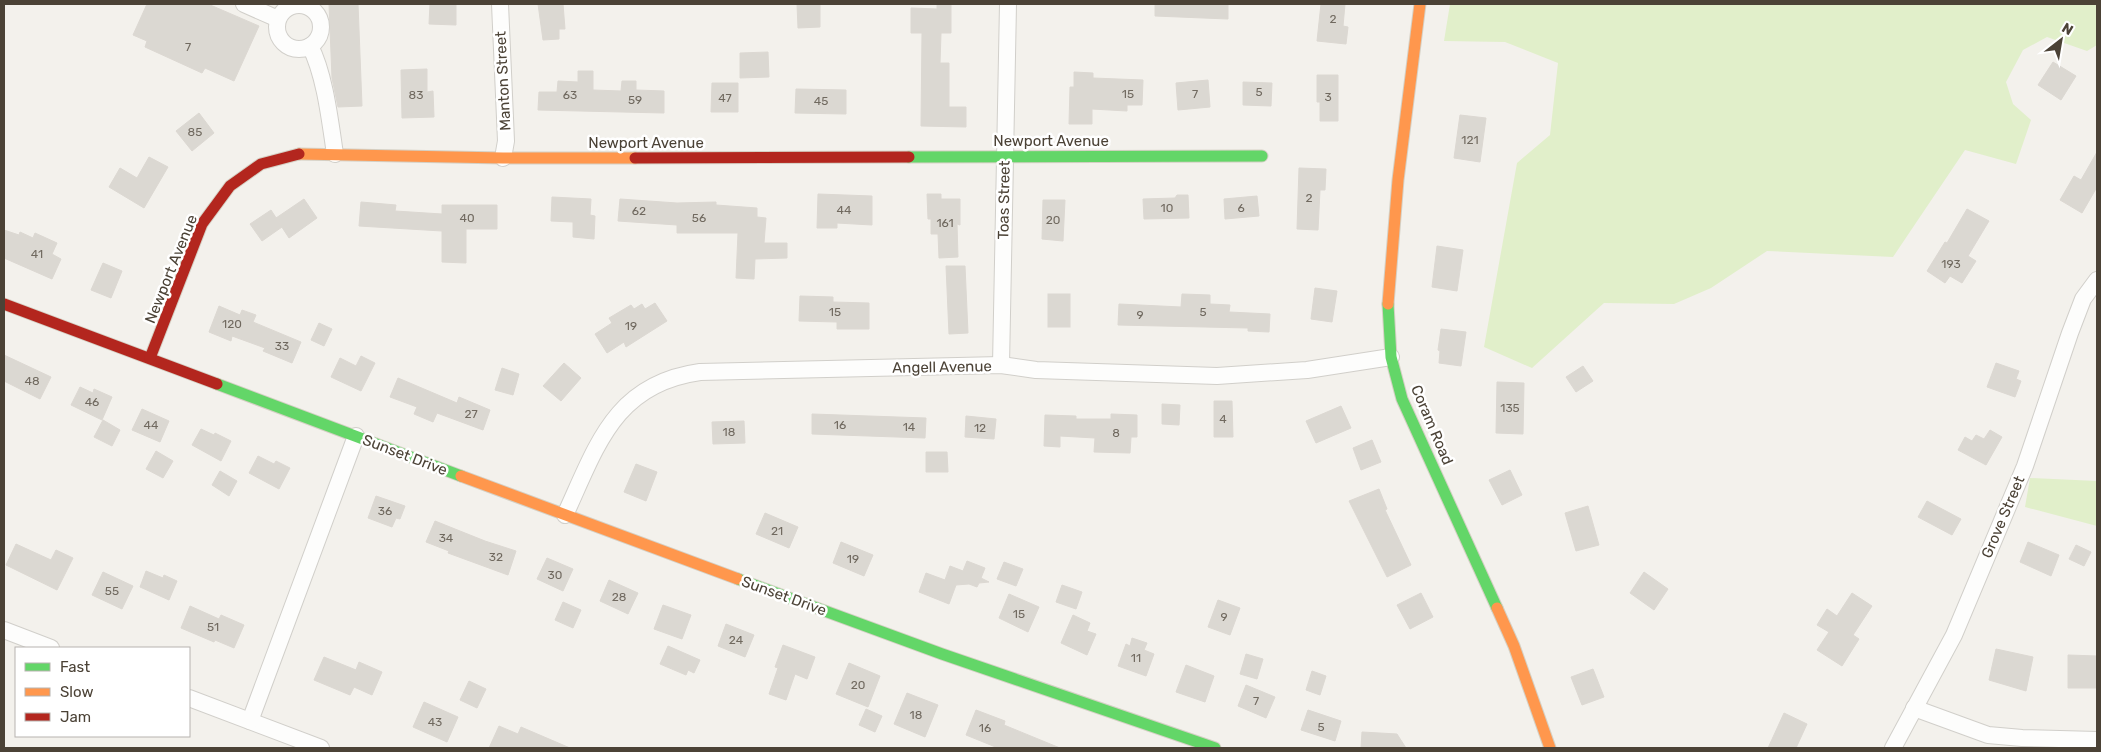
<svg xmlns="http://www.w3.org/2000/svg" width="2101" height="752" viewBox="0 0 2101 752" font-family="Rubik,sans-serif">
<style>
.green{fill:#e1efca}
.building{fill:#dbd8d2;stroke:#dcd8d2}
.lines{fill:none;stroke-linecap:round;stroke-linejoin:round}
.street-casing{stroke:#d1cfca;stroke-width:18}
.fast-casing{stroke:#d5d0c4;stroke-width:13}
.slow-casing{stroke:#d5d0c4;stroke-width:13}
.jam-casing{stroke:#d5d0c4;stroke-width:13}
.street{stroke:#fdfdfc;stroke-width:16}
.fast{stroke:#63d668;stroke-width:11}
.slow{stroke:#ff974d;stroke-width:11}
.jam{stroke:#b3261e;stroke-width:11}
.labels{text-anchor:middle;stroke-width:5;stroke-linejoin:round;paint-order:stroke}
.number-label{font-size:12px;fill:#70695f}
.street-label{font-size:15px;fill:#4b4236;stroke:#fff}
</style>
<rect width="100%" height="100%" fill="#f3f1ec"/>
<g class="green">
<path d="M1450,4H2097V45L2087,51L2047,37L2023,50L2006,82L2013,104L2031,120L2016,164L1965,150L1893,257L1767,251L1711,288L1674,304L1604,303L1532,368L1484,347L1517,163L1550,135L1558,63L1505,42L1444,41Z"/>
<path d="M2030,478L2097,481V526L2025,507Z"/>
</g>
<g class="building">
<path d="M147,4H208L259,26L234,81L205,68L202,73L145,47L147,41L133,35Z"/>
<path d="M329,4H358L362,106L338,107L332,78Z"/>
<path d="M430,4H456V25L429,24Z"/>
<path d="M538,4H563L565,29H559V39L543,40Z"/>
<path d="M797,4H820V27L798,28Z"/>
<path d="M937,4H951V33H941L940,63H949V107H966V127L921,126L922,33H911V8L937,9Z"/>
<path d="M1155,4H1228V19L1155,16Z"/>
<path d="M1321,4H1345L1343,26L1348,27L1346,44L1317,41Z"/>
<path d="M768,52L769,77L740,78V53Z"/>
<path d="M2053,62L2076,76L2061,100L2038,85Z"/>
<path d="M427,69V92L433,91L434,117L402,118L401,70Z"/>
<path d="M578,71H593V90L621,91L622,81H636V90L664,91V113L538,110L539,92H557L558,81L578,82Z"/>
<path d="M1074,72L1093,73V78L1143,80L1142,105H1127V111L1092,109V124H1069L1070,87H1074Z"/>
<path d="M1317,75H1338V121H1320V102H1317Z"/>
<path d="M1208,80L1210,107L1178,110L1176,83Z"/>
<path d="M1243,82L1272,83L1271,106L1243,105Z"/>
<path d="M712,83H738V112H711Z"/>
<path d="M796,89L846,90V114L795,113Z"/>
<path d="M199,113L214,133L192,151L176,131Z"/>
<path d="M1460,115L1486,118L1480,162L1454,158Z"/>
<path d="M2097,152V187L2082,213L2060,200L2074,176L2081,180Z"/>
<path d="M149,157L168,167L144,208L109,187L120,168L137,178Z"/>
<path d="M1299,168L1326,169L1325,190H1320L1318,230L1297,229Z"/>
<path d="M818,194L872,196V225L837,223V228H817Z"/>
<path d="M927,194H941V199H960V225L957,224L958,257L939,258L938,234H931V219H928Z"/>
<path d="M1177,195H1188L1189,218L1144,219L1143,199L1175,198Z"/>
<path d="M1257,196L1259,216L1225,219L1224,199Z"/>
<path d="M552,197L591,199L590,215L595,216L594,239L573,237V222L551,221Z"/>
<path d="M304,199L317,218L289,238L276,218Z"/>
<path d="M620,199L677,203L716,202V205L757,208V217L766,218L764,243H787V258L755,259L754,279L736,278L738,233H677V225L618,221Z"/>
<path d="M1043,200H1065L1063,241L1042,239Z"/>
<path d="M361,202L396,205L395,211L442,214V205H497V229H466V263L442,262V231L359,226Z"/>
<path d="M1967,209L1989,221L1968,256L1976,261L1962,283L1950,276L1945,283L1927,271L1945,242L1947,243Z"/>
<path d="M271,210L282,227L262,241L250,224Z"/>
<path d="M4,230L19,235L20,232L33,238L35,233L57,243L52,254L61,259L52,279L4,258Z"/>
<path d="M1437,246L1463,250L1457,291L1432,287Z"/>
<path d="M103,263L122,271L111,298L91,290Z"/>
<path d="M946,266H965L968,333L949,334Z"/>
<path d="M1315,288L1337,291L1332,322L1311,319Z"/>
<rect x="1048" y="294" width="22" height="33"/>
<path d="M1182,294L1210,295V304L1230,305L1229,312L1270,314L1269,332L1248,331V328L1118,325L1119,304L1181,307Z"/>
<path d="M800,296L833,297V302L869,303V329H837V322L799,321Z"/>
<path d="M655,303L667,321L626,347L624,342L607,353L595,334L612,323L609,318L631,305L634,309L642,304L645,309Z"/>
<path d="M219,306L240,315L242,310L256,315L253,322L301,342L292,363L263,351L265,348L232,336L231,341L209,332Z"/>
<path d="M319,323L332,329L324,346L311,340Z"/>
<path d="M1441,329L1466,332L1461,366L1439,363L1440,351L1438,350Z"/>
<path d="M4,355L51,377L40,399L4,381Z"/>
<path d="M361,356L375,363L361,391L331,377L340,358L356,366Z"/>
<path d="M564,363L581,378L561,401L543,386Z"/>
<path d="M1996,363L2019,371L2016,379L2021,381L2015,397L1987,387Z"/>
<path d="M1583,366L1593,381L1576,392L1566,377Z"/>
<path d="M502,368L519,374L513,395L495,390Z"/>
<path d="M398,378L457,403L459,397L490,410L483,430L437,413L433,422L414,414L417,407L390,397Z"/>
<path d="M1497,382L1524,383L1523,434L1496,433Z"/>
<path d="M80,387L93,393L94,389L112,397L102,420L71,405Z"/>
<path d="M1214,401H1232L1233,437H1214Z"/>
<path d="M1162,404L1180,405L1179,425L1162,424Z"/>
<path d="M1341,406L1351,428L1316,443L1306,421Z"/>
<path d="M142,409L169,421L160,442L132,430Z"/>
<path d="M812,414L926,418L925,438L812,434Z"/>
<path d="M1111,414L1137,415V437H1131L1130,453L1094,452L1095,438L1060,436V447L1044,446L1045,415L1076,416V419H1111Z"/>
<path d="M966,416L996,419L994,439L965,437Z"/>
<path d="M103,420L120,430L112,446L94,437Z"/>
<path d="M744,421L745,443L713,444L712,422Z"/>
<path d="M201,429L214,435L215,433L231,441L221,461L192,445Z"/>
<path d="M1990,430L2002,437L1986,465L1958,450L1965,437L1972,441L1976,435L1984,439Z"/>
<path d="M1372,440L1381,462L1361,470L1353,448Z"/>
<path d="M156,451L173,461L163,478L146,469Z"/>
<path d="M926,452H947L948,472H926Z"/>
<path d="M258,456L274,464L276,461L290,468L279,489L249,473Z"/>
<path d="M636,464L657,472L646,501L624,492Z"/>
<path d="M1510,470L1522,495L1502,505L1489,480Z"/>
<path d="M220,471L237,481L229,496L212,485Z"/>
<path d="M1379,489L1387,509L1385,510L1411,565L1387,577L1349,501Z"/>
<path d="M376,496L405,506L400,519L396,518L392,527L368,518Z"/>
<path d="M1927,501L1961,519L1952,535L1918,517Z"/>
<path d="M1588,506L1599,545L1576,551L1565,513Z"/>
<path d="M765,513L798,527L789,548L756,534Z"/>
<path d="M435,521L485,541L516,551L508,575L448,553L449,551L426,542Z"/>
<path d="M841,542L873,555L864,576L833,563Z"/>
<path d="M2028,542L2059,555L2051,576L2020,562Z"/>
<path d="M16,544L51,560L56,550L73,558L57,590L6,565Z"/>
<path d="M2076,545L2091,552L2084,566L2069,559Z"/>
<path d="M547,558L573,569L563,591L537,579Z"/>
<path d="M967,561L985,568L981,578L989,582L979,583L977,587L969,584L956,585L949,604L919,592L926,573L945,580L950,566L963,571Z"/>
<path d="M1004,562L1023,569L1016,586L997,579Z"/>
<path d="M146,571L163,578L164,575L177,581L169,600L140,587Z"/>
<path d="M103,572L133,586L122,609L92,595Z"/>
<path d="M1644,572L1668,589L1654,610L1630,593Z"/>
<path d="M609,580L638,593L628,614L600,601Z"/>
<path d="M1062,585L1082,592L1076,609L1056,602Z"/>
<path d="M1421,593L1433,617L1410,629L1397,605Z"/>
<path d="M1852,593L1872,606L1853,635L1859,639L1842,666L1817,650L1829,632L1817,625L1827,609L1837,616Z"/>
<path d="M1009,594L1039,607L1028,632L999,618Z"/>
<path d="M1218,600L1240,608L1230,635L1208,627Z"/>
<path d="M563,602L581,610L573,628L555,620Z"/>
<path d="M663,605L691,615L682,639L654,629Z"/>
<path d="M190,606L219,619L221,615L244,625L234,648L215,640L214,642L181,628Z"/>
<path d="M1073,615L1090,623L1087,631L1096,634L1087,655L1061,643Z"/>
<path d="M726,624L754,635L745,657L718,646Z"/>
<path d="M1132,638L1147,643L1144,650L1154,654L1146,676L1118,666L1126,644L1130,646Z"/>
<path d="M783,645L815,657L807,679L795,674L786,700L769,694L778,668L775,667Z"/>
<path d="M668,646L700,660L694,673L688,670L686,675L660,664Z"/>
<path d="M1996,649L2033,657L2026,691L1989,680Z"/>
<path d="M1246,654L1263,659L1257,679L1240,674Z"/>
<path d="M2068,655L2097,656V688H2068Z"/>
<path d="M324,657L356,670L359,662L382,672L372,695L354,687L350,695L314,680Z"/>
<path d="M849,663L880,676L868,707L836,694Z"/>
<path d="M1186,665L1214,676L1205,702L1176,692Z"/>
<path d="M1593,669L1604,697L1582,705L1571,677Z"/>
<path d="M1312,671L1326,676L1320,695L1306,690Z"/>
<path d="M469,681L486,689L477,708L460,700Z"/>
<path d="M1246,685L1275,697L1266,718L1238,706Z"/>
<path d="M907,693L938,705L925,737L894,724Z"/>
<path d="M424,702L458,717L447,742L413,727Z"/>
<path d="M866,709L882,716L875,732L859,725Z"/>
<path d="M976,710L1005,721L1004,725L1060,748H998L966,735Z"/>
<path d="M1308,710L1341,721L1335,741L1301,730Z"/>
<path d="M1784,713L1807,724L1796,748H1768Z"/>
<path d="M499,726L518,734L521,727L570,748H489Z"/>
<path d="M1362,732L1397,734L1406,748H1361Z"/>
</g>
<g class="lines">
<defs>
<g id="street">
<path d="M244,4L278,19"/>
<path d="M500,4L506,141L503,158"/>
<circle cx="299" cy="27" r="22"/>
<path d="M310,46C325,75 330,121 335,154"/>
<path d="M1001,365L1008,4"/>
<path d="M565,515C597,446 614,384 700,372L1001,365L1036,370L1217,376L1307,370L1391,357"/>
<path d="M4,630L51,648"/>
<path d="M189,698L321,748"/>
<path d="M1914,708L1988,735L2022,738L2097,740"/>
<path d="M250,721L356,436"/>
<path d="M1893,748L1954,635L2025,466L2070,333L2083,299L2097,280"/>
</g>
<g id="fast">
<path d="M909,157L1262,156"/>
<path d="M1388,304L1391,357L1402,399L1497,608"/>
<path d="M217,384L461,476"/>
<path d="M738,579L942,654L1215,748"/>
</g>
<g id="slow">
<path d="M299,154L503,158H635"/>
<path d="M1388,304L1398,180L1420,4"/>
<path d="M461,476L738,579"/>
<path d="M1497,608L1514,646L1550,748"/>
</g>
<g id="jam">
<path d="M635,158L909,157"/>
<path d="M4,304L217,384"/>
<path d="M150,358L202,224L230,186L261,164L299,154"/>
</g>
</defs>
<use href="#street" class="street-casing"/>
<use href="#fast" class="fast-casing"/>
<use href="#slow" class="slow-casing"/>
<use href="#jam" class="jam-casing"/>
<use href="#street" class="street"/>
<use href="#fast" class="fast"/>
<use href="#slow" class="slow"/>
<use href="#jam" class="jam"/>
</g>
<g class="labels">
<g class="number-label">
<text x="1333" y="23">2</text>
<text x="188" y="51">7</text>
<text x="1259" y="96">5</text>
<text x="1128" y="98">15</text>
<text x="1195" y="98">7</text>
<text x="416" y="99">83</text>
<text x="570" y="99">63</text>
<text x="1328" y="101">3</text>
<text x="725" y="102">47</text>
<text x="635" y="104">59</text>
<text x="821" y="105">45</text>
<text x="195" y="136">85</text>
<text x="1470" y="144">121</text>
<text x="1309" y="202">2</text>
<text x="1167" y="212">10</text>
<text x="1241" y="212">6</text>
<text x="844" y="214">44</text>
<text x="639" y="215">62</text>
<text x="467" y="222">40</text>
<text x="699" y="222">56</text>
<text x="1053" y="224">20</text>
<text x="945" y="227">161</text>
<text x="37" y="258">41</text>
<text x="1951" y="268">193</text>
<text x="835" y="316">15</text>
<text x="1203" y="316">5</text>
<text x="1140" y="319">9</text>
<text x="232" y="328">120</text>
<text x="631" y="330">19</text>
<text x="282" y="350">33</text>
<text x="32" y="385">48</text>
<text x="92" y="406">46</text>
<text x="1510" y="412">135</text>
<text x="471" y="418">27</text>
<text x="1223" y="423">4</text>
<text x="151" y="429">44</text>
<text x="840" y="429">16</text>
<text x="909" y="431">14</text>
<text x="980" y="432">12</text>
<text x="729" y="436">18</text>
<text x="1116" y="437">8</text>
<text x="385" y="515">36</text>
<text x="777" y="535">21</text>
<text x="446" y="542">34</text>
<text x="496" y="561">32</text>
<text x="853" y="563">19</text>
<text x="555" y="579">30</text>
<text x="112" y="595">55</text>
<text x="619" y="601">28</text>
<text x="1019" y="618">15</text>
<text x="1224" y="621">9</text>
<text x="213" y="631">51</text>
<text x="736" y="644">24</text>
<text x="1136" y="662">11</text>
<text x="858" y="689">20</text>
<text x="1256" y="705">7</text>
<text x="916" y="719">18</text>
<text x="435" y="726">43</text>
<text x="1321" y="731">5</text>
<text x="985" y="732">16</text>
</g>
<g class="street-label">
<text transform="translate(503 81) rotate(-93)" y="5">Manton Street</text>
<text x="1051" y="146">Newport Avenue</text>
<text x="646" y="148">Newport Avenue</text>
<text transform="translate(1004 200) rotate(-89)" y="5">Toas Street</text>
<text transform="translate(171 269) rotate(-68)" y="5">Newport Avenue</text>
<text transform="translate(942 367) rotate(-1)" y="5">Angell Avenue</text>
<text transform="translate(1432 425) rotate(67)" y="5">Coram Road</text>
<text transform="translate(405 455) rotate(21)" y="5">Sunset Drive</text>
<text transform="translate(2003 517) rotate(-67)" y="5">Grove Street</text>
<text transform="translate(784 596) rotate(20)" y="5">Sunset Drive</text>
</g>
</g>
<rect width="2101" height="752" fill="none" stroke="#4b4236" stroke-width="10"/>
<rect x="15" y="647" width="175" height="90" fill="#ffffff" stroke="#b7b3af"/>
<rect x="25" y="663" width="25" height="8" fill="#63d668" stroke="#b7b3af"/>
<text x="60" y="672" font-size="15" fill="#4b4236">Fast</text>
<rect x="25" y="688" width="25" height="8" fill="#ff974d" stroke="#b7b3af"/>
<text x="60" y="697" font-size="15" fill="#4b4236">Slow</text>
<rect x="25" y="713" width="25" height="8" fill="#b3261e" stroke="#b7b3af"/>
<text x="60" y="722" font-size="15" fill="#4b4236">Jam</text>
<g transform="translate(2061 40) rotate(31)" stroke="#ffffff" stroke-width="4" paint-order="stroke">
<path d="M0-4L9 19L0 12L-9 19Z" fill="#4b4236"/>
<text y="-8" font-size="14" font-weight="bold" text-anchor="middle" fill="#4b4236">N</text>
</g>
</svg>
